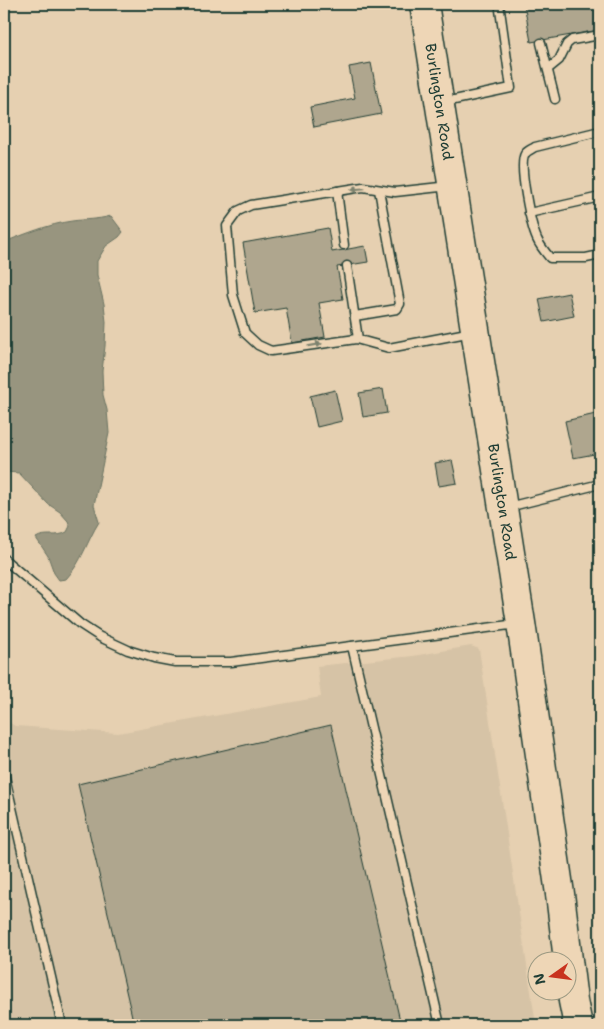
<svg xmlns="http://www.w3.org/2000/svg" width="604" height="1029" viewBox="0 0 604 1029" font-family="'Shantell Sans',sans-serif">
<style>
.built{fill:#d6c3a6}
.water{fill:#98957f;stroke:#687261}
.building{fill:#afa68e;stroke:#1f3d34}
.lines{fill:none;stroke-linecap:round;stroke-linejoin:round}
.lane-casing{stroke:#1f3d34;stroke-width:11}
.highway-casing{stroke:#1f3d34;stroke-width:31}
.lane{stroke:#eed6b6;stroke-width:8}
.highway{stroke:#eed6b6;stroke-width:28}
.oneway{fill:#7c826e}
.labels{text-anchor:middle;stroke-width:4;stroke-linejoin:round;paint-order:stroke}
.street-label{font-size:15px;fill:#1f3d34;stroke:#eed6b6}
</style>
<rect width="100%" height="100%" fill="#e6d0b1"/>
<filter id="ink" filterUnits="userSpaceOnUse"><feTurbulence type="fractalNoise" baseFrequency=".02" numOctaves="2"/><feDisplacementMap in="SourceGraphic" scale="10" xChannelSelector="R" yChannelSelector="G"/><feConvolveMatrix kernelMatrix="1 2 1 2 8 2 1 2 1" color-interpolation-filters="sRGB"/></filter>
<g filter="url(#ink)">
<path class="built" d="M471,646L479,649L536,1025H4V719L15,726L118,733L321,697L317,666L413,656Z"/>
<path class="water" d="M111,216L123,232L119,237L106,246L97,261V275L104,304L106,322L105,346L102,371L103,395L107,410L109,433L94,505L99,522C87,541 82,562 66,579L59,580L54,573L48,556L36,538C45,532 57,538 67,532L70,526L68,521L60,512L48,504L19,473L4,472V242C26,234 49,224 72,221C86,219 96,220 111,216Z"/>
<g class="building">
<path d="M524,4H595L600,30L531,42Z"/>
<path d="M371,63L381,114L314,127L310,107L355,98L349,67Z"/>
<path d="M328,228L332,252L365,246L368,262L337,267L343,299L319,303L325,337L292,343L286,308L255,313L243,243Z"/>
<path d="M569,293L574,316L544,322L539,299Z"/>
<path d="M383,389L387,413L363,417L359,393Z"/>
<path d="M335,390L342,421L317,427L310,396Z"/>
<path d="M600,413V453L573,458L565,421Z"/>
<path d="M452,460L457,483L439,486L435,463Z"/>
<path d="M331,725L401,1025H134L78,784Z"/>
</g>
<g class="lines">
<defs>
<g id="lane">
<path d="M541,43L555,99"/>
<path d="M548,69L559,60L567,44L572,40L600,35"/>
<path d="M445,102L511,88L500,10"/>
<path d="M600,131L535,147C532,149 527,151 525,154C518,165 531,226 537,239C540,246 545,252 550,258H586L600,255"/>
<path d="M449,186L395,192L363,187L251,205L238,211L227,226L233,295L245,333L258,345L271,351L356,339L389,348L472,332"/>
<path d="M337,191L344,245"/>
<path d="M529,213L600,197"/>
<path d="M347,266L358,339"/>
<path d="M355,316L397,309L400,304L379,190"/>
<path d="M508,507L600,484"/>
<path d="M4,559L80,624L100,637L128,650L154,658L175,662H231L517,624"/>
<path d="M352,646L440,1025"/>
<path d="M4,773L62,1025"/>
</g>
<g id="highway">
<path id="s1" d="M424,4L521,623L560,894L573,1001L578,1025"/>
</g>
</defs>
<use href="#lane" class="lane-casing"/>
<use href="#highway" class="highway-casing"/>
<use href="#lane" class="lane"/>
<use href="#highway" class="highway"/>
</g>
<defs><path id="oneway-solid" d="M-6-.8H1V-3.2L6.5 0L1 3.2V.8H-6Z" transform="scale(1.25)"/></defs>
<g class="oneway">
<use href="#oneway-solid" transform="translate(358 189) rotate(175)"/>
<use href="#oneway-solid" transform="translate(315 345) rotate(-9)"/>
</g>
</g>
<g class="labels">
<g class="street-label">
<text dy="5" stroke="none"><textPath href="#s1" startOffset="99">Burlington Road</textPath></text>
<text dy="5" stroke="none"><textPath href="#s1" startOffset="504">Burlington Road</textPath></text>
</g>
</g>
<rect width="604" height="1029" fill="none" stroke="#eed6b6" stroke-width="20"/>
<rect x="10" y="10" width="584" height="1009" fill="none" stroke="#1f3d34" stroke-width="2" filter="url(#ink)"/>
<g transform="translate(552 976) rotate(256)"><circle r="24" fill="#eed6b6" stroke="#9b9982"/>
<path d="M0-4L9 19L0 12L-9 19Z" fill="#c8321e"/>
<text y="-8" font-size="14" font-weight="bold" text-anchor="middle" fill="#1f3d34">N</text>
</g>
</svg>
